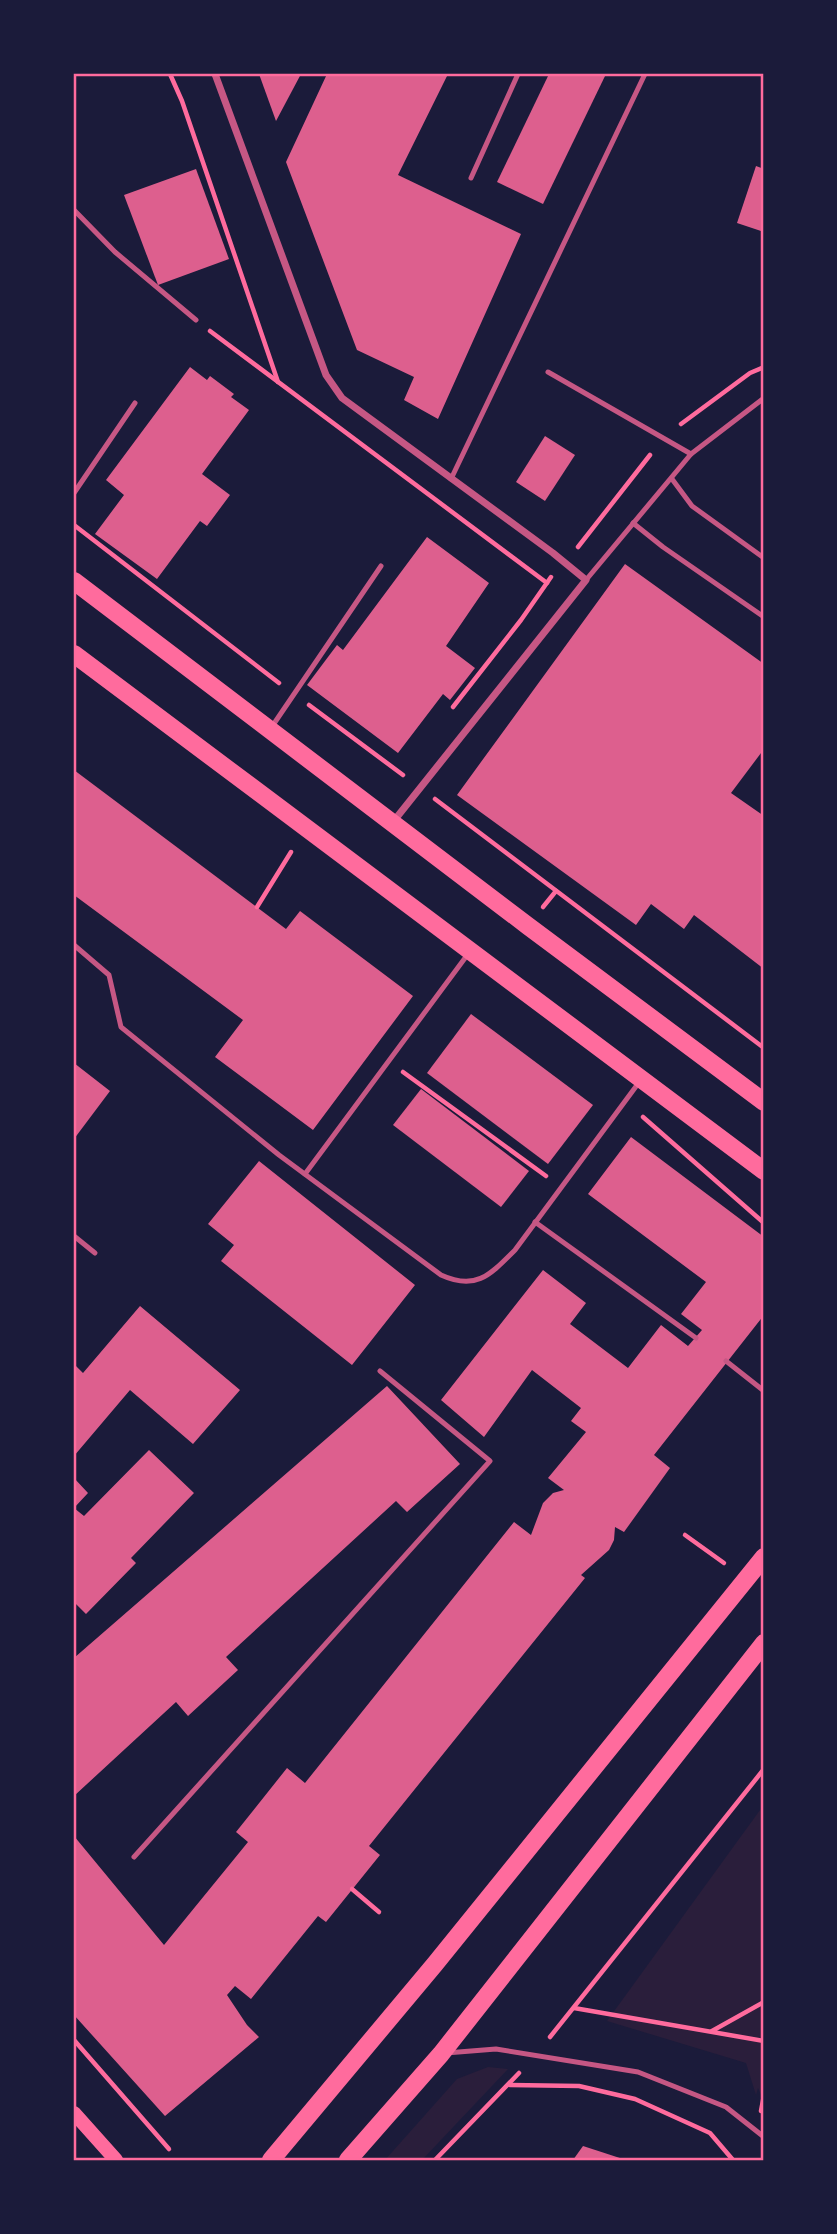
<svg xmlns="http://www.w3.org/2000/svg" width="837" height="2234" viewBox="0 0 837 2234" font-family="'Fira Sans',sans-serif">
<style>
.green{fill:#2a1e3b}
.building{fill:#dd5f8e}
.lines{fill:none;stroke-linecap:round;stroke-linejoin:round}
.path{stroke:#ff6b9d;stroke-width:4.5}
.service{stroke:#c65784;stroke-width:5}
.minor{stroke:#c65784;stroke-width:7}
.secondary{stroke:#ff6b9d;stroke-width:14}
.primary{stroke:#ff6b9d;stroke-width:18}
.neatline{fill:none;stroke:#ff6b9d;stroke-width:2.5}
</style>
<rect width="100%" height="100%" fill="#1b1b3a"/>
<g class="green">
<path d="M763,1806V2099L758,2088L756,2095L746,2063L607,2021Z"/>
<path d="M488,2067L508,2069L422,2160H385L457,2079Z"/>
</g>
<g class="building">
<path d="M259,74H301L276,121Z"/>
<path d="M327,74H448L398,175L521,234L438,419L404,400L414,377L357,350L286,162Z"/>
<path d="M549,74H606L543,204L497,182Z"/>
<path d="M756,166L764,169V232L737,223Z"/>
<path d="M196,169L229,259L158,285L124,195Z"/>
<path d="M190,367L207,380L210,376L234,394L231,397L249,410L202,474L230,495L207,526L200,521L157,579L95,534L124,495L106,480Z"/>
<path d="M545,436L575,455L545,501L516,482Z"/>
<path d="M427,537L489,583L446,646L475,668L450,700L443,694L398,753L307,685L337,645L343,650Z"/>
<path d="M625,564L764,664V749L731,793L764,816V969L694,915L684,929L651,904L636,925L457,795Z"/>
<path d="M74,770L286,929L300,911L413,996L313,1130L215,1057L243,1020L74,895Z"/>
<path d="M471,1014L593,1105L548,1164L427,1073Z"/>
<path d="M74,1063L110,1091L74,1139Z"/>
<path d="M421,1089L529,1171L501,1207L393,1125Z"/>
<path d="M631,1137L764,1237V1315L654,1455L670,1468L624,1532L615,1527L614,1540L609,1550L581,1575L585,1578L369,1846L380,1855L326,1922L318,1916L251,1999L235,1986L227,1995L247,2025L259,2037L165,2116L74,2015V1836L164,1945L248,1842L236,1832L287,1768L305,1783L514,1522L531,1535L543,1503L553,1493L564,1490L548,1478L586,1432L571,1421L581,1408L532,1370L484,1437L441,1400L543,1270L586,1303L570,1324L628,1368L661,1325L688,1346L702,1330L681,1314L706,1282L588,1194Z"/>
<path d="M259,1161L415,1285L352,1365L221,1261L234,1245L208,1224Z"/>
<path d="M140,1306L240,1390L193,1444L130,1390L74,1456V1364L83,1373Z"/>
<path d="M387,1386L460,1464L407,1512L396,1501L226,1657L238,1670L188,1716L176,1702L74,1796V1658Z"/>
<path d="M149,1450L194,1493L131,1558L136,1563L86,1614L74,1602V1478L88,1493L74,1508L84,1516Z"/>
<path d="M583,2146L626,2160H573Z"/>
</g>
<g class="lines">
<g class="path">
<path d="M170,74L182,101L278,382"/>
<path d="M210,331L547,583"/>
<path d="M681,424L750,373L764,367"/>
<path d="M74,525L279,683"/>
<path d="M578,547L650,455"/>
<path d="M309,705L403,775"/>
<path d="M453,707L521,620L551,577"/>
<path d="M435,799L764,1048"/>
<path d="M257,907L291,852"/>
<path d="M543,907L556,891"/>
<path d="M403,1072L546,1176"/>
<path d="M643,1117L764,1223"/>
<path d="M685,1535L724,1563"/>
<path d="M352,1889L379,1912"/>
<path d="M574,2008L764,2041"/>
<path d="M712,2031L764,2002"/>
<path d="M550,2037L764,1769"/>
<path d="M74,2040L169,2149"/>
<path d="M510,2085L579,2086L635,2099L710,2133L733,2160"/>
<path d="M761,2111L764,2095"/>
<path d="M435,2160L519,2073"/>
</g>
<g class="service">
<path d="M471,178L518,74"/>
<path d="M74,210L115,252L196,320"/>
<path d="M548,372L691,454"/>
<path d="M451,479L645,74"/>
<path d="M672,479L692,506L764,558"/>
<path d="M74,493L135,403"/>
<path d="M633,523L663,547L764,617"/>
<path d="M586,580L691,454L764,398"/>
<path d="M271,728L381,566"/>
<path d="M74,945L109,975L121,1027L279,1155L441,1275C476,1291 490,1275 515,1250L640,1081"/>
<path d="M305,1174L468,954"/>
<path d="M535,1222L696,1338"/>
<path d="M74,1236L95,1253"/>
<path d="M726,1361L764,1391"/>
<path d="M134,1857L490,1461L380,1371"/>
<path d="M446,2053L496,2049L638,2072L726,2107L764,2137"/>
</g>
<path class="minor" d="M215,74L326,375L342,398L553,553L586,580L393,822"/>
<path class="secondary" d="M74,2113L116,2160"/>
<g class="primary">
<path d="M74,581L528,926L764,1102"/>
<path d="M74,654L764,1171"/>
<path d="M271,2160L435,1964L764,1557"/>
<path d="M348,2160L441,2054L764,1643"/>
</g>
</g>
<rect width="837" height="2234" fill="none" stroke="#1b1b3a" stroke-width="150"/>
<rect x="75" y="75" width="687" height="2084" class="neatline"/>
</svg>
